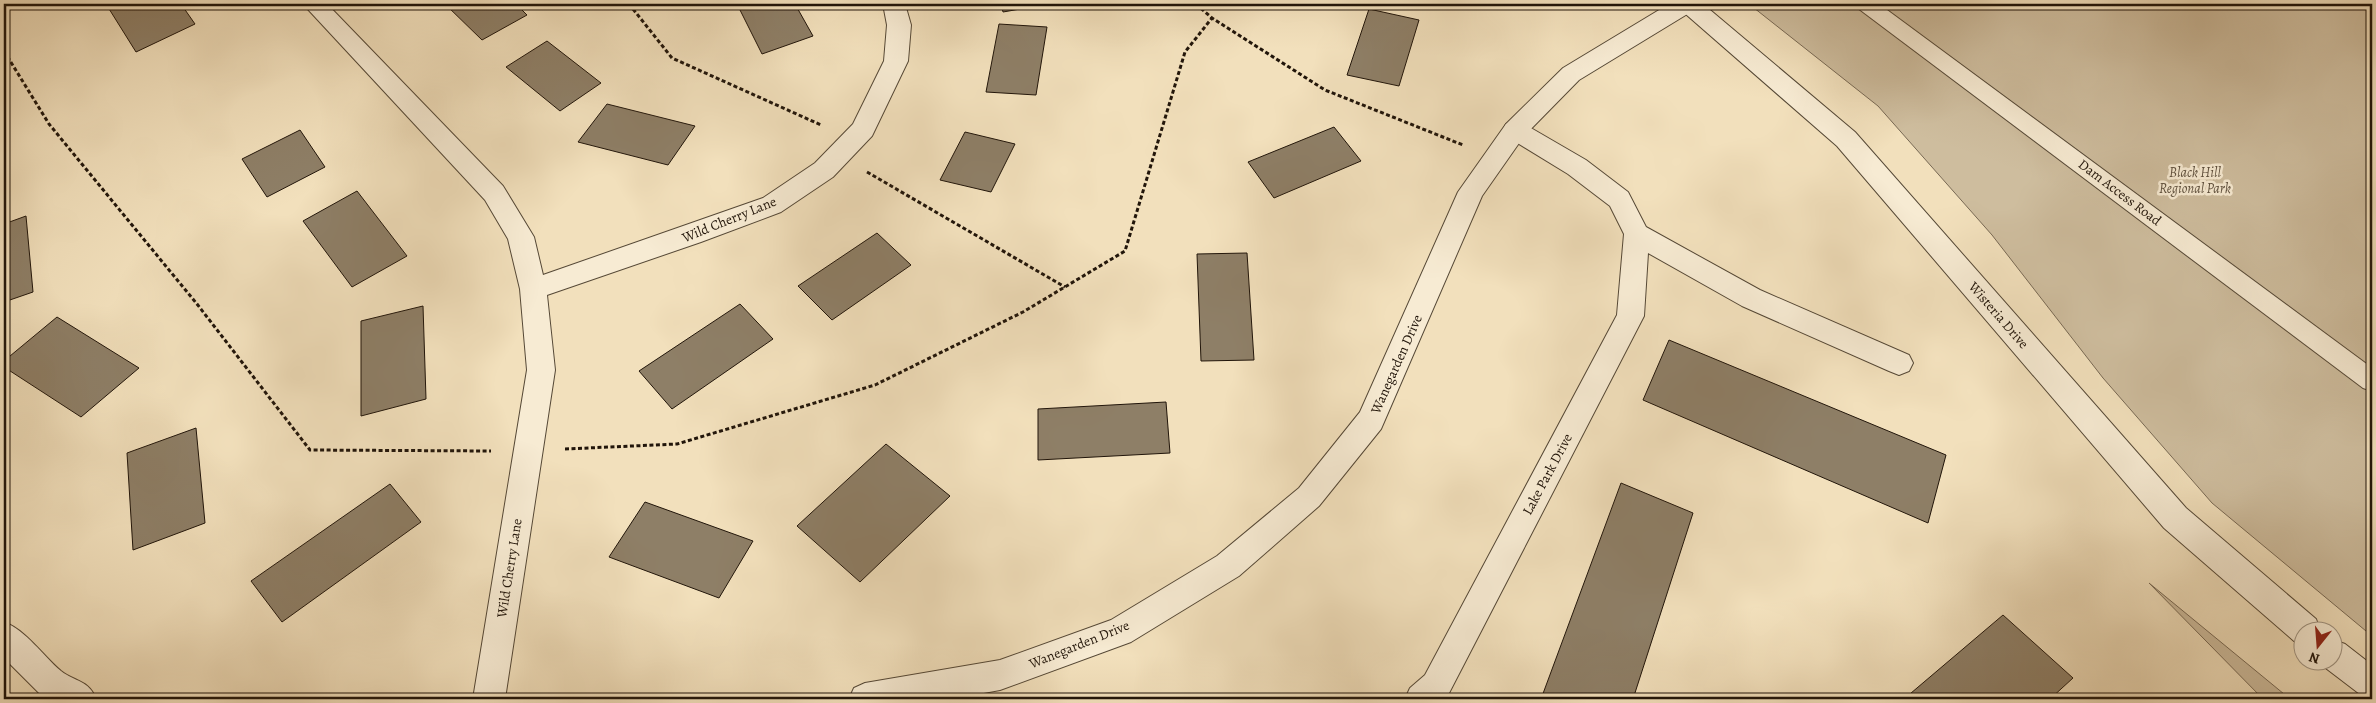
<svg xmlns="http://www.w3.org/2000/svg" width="2376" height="703" viewBox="0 0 2376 703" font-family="Alegreya,serif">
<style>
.green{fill:#cebd9e;stroke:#786954}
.building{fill:#8e7f67;stroke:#21150a}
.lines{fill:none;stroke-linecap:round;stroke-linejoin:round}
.service-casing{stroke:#554836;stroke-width:2}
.minor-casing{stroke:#554836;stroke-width:2}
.tertiary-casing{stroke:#554836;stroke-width:2}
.path{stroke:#21150a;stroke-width:3;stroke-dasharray:4 2.5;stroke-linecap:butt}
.service{fill:#f7ebd3;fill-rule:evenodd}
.minor{fill:#f7ebd3;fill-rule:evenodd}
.tertiary{fill:#f7ebd3;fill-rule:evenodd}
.labels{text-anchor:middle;stroke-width:5;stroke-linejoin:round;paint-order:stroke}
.park-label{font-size:14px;font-style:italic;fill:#5e503e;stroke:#f7ebd3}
.street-label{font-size:14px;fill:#21150a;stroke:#f7ebd3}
</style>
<rect width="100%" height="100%" fill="#f2e0bc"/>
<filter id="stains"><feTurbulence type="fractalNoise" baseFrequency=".004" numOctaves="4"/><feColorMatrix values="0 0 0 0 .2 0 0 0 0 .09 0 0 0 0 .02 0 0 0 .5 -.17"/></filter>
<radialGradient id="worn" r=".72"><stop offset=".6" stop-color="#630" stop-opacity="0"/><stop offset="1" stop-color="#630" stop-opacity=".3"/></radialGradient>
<g class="green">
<path d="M1749,4H2372V636L2212,503L2103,378L1992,235L1878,106Z"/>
<path d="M2149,583L2284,694L2291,699H2263Z"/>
</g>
<g class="building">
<path d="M106,4H181L195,24L136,52Z"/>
<path d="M445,4H516L527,15L482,40Z"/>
<path d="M737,4H795L813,36L762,54Z"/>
<path d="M1001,4H1049L1003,12Z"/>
<path d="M1369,9L1419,20L1399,86L1347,75Z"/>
<path d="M999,24L1047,27L1036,95L986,92Z"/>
<path d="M547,41L601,83L560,111L506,67Z"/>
<path d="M607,104L695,126L668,165L578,142Z"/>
<path d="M1334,127L1361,161L1274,198L1248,162Z"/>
<path d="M300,130L325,167L267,197L242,159Z"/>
<path d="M965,132L1015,144L991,192L940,180Z"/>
<path d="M357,191L407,256L352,287L303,221Z"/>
<path d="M26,216L33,292L4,302V224Z"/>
<path d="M877,233L911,265L832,320L798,286Z"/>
<path d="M1247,253L1254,360L1201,361L1197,254Z"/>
<path d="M740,304L773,339L672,409L639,371Z"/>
<path d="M423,306L426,399L361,416V321Z"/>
<path d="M57,317L139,368L81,417L4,367V361Z"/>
<path d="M1669,340L1946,455L1928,523L1643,400Z"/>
<path d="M1166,402L1170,453L1038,460V409Z"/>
<path d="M196,428L205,523L133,550L127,453Z"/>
<path d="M886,444L950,496L860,582L797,526Z"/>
<path d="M1621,483L1693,513L1633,699H1541Z"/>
<path d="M390,484L421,522L282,622L251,581Z"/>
<path d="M645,502L753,541L719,598L609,557Z"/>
<path d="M2003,615L2073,678L2050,699H1904Z"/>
</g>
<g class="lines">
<defs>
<path id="service" d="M1856,4H1879L2372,368V391L2363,388L1859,9Z"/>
<g id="minor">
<path d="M303,4H327L503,186L534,237L543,275L763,198L815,163L853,124L884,61L887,25L883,4H905L911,25L908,61L872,136L833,177L781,212L701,242L547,295L555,370L505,699H473L527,370L520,289L508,239L485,200Z"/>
<path d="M1678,4H1703L1855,132L2186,508L2316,619L2320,630H2304V644L2294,641L2164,528L1837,146L1681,10Z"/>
<path d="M1515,121L1524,124L1586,160L1628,192L1646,227L1760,290L1909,355L1913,363L1909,371L1899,375L1889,371L1742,306L1648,253L1644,316L1447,697L1445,699H1405L1410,688L1425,675L1617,315L1624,234L1610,206L1568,174L1506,136L1503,130L1506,124Z"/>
<path d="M2334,640L2345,644L2372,665V699L2361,695L2323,666L2321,660H2334Z"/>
</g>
<g id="tertiary">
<path d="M1669,4H1697L1694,10L1579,80L1524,136L1482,196L1381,429L1319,506L1239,576L1131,642L1000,690L951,699H849L854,688L865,683L1000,660L1111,620L1217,556L1299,488L1360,412L1458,192L1506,124L1563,68Z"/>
<path d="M4,622C27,631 42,655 61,671C75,682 89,680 96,699H49L40,694L4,658Z"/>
</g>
</defs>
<use href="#service" class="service-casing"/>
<use href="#minor" class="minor-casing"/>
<use href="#tertiary" class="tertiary-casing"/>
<g class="path">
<path d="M629,4L672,58L821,125"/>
<path d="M1196,4L1212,18L1325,90L1463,145"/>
<path d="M4,51L49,124L197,304L310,450L491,451"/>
<path d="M867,172L1065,287"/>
<path d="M565,449L677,444L875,385L1023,312L1125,251L1185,52L1212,18"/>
</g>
<use href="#service" class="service"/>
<use href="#minor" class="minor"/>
<use href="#tertiary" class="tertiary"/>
</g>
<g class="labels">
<g class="park-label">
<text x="2195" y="177">Black Hill<tspan x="2195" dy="16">Regional Park</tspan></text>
</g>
<g class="street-label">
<text transform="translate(2120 192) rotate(37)" y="5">Dam Access Road</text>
<text transform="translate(729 219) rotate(-22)" y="5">Wild Cherry Lane</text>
<text transform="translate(1999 315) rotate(49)" y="5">Wisteria Drive</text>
<text transform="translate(1396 364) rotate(-66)" y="5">Wanegarden Drive</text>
<text transform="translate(1547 474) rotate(-62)" y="5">Lake Park Drive</text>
<text transform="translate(509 568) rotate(-81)" y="5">Wild Cherry Lane</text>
<text transform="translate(1079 644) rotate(-22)" y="5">Wanegarden Drive</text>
</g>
</g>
<rect width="2376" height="703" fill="none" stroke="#f2e0bc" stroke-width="20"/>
<rect x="5" y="5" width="2366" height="693" fill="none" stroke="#21150a" stroke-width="2.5"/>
<rect x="10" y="10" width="2356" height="683" fill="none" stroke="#21150a"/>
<g transform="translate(2318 646) rotate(197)"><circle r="24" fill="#f7ebd3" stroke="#a19583"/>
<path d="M0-4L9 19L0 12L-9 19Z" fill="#8f2418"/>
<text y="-8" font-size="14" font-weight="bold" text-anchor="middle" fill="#21150a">N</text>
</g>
<rect width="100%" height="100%" filter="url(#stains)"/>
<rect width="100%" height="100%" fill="url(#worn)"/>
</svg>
